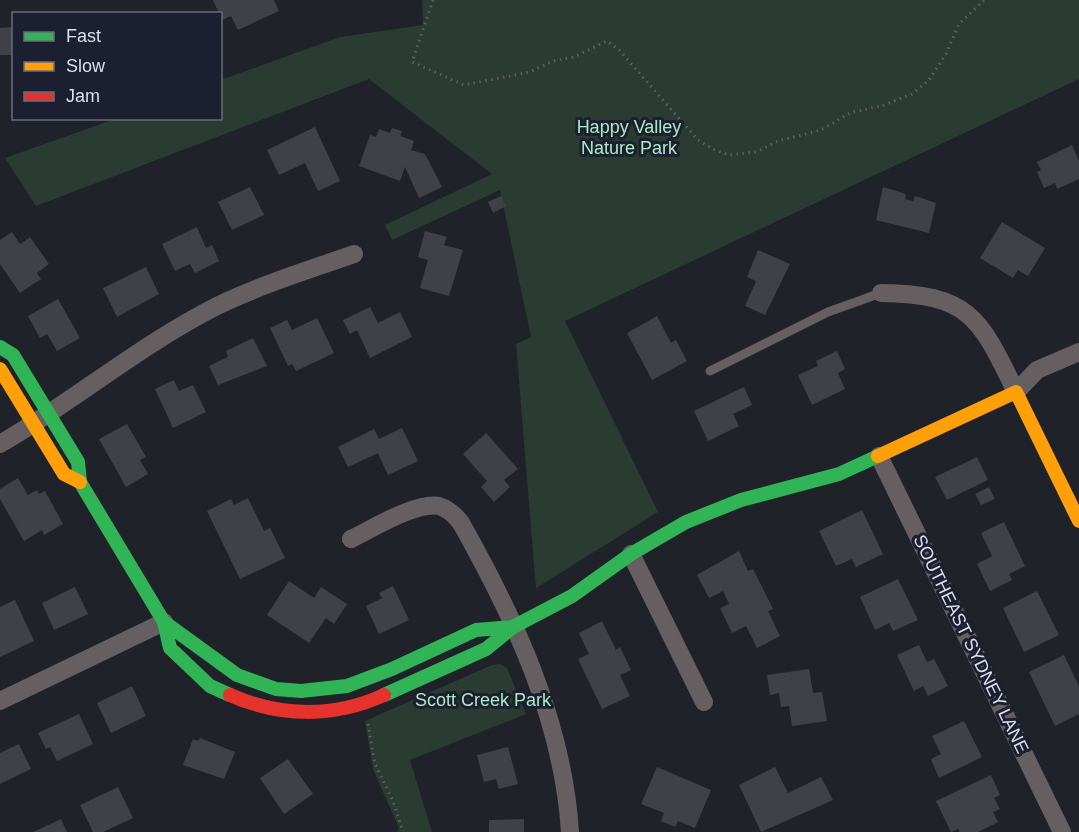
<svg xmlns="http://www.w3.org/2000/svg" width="1079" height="832" font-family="Helvetica,sans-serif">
  <rect width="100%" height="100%" fill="#20222a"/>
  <path fill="#2a3b31" d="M422,0H1079V79L565,321L658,512L536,588L516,344L531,337L500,190L392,240L385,225L492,174L369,79L36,206L5,158L115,119L220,118L221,80L340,37L423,25Z
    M500,664L507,668L526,714L410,760L432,832H397L399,828L373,769L365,721L492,665Z"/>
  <path fill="#404047" d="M213,0H274L279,11L238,30L231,16L222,20Z
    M14,27V55H0V28Z
    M315,127L340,181L318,191L305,163L279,175L267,150Z
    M392,128L402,131L400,136L414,141L411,150L425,154L442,187L419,198L405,167L400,181L359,166L370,135L376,137L379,129L390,133Z
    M1072,145L1079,161V179L1057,189L1055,183L1044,188L1037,172L1041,170L1037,162Z
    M250,187L264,215L232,230L218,202Z
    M883,187L906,194L905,199L913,201L915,196L936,203L929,233L876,220Z
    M501,196L506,206L493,213L488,202Z
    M1002,222L1045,248L1028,276L1018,270L1013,278L980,258Z
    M197,227L206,248L212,245L219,261L195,273L190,264L175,271L162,244Z
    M425,231L447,237L444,245L463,250L449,296L420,288L428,260L418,257Z
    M12,232L20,244L30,237L49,264L37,273L41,279L20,293L0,264V240Z
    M758,250L790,264L765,315L745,306L756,281L747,277Z
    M146,267L159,294L117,317L103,288Z
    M58,299L80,338L57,351L47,334L40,338L28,316Z
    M370,307L378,323L400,312L412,337L370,358L357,330L350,334L343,320Z
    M657,316L671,343L676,340L687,361L652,380L627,333Z
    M317,318L334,353L296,371L292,364L288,366L270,328L287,320L292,330Z
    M253,338L267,366L218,385L209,366L228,357L226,351Z
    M837,351L845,369L838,373L845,389L812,405L798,375L818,366L816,361Z
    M174,380L179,391L193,385L206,412L173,428L155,389Z
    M744,387L752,405L733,414L739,426L708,441L694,411Z
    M127,424L146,457L140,460L148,474L126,487L99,439Z
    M402,428L418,461L388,475L378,453L348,467L338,447L374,429L379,439Z
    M486,433L518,469L504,480L510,487L494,502L481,487L487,481L463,454Z
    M977,457L988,480L947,500L935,477Z
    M18,478L28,495L37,490L39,494L45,491L63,524L44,535L42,530L24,541L0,499V489Z
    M989,487L995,499L981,505L975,494Z
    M248,498L264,531L270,528L285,558L240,579L207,511L231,499L234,505Z
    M862,510L883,554L856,567L852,559L836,566L819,531Z
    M1004,522L1025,566L1009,574L1012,580L990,591L977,564L992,556L981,533Z
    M739,551L748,571L753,569L773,609L768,611L780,636L757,648L746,626L732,633L720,608L729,604L723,591L709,598L697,575Z
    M898,579L918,620L893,631L889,623L875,630L860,597Z
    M289,581L314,598L321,587L347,604L334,624L326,618L309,643L267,615Z
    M393,586L409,620L379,634L366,606L382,598L379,593Z
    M75,587L88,614L54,630L42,603Z
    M1037,591L1059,635L1024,652L1003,608Z
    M15,600L34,641L0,657V607Z
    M602,621L616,650L620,647L631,670L620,675L630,696L602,709L578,659L589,654L579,633Z
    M919,645L927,662L934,659L948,686L928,696L923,686L914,691L897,655Z
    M1064,655L1079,686V714L1055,726L1029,672Z
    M809,669L813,693L822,692L827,721L792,726L789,706L781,707L779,693L770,695L767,675Z
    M132,686L146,716L111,733L97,703Z
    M79,714L93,744L57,761L50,747L46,749L38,733Z
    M964,721L982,757L939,778L931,759L941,754L932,736Z
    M200,738L235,752L224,779L183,765L193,739L198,741Z
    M19,744L31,769L0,784V753Z
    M508,747L518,784L499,789L496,779L484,782L477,755Z
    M288,759L313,794L284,814L260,778Z
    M657,767L711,790L695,828L678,821L675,827L661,821L664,813L641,804Z
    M775,767L788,793L821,777L833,800L761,832L739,785Z
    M991,775L1000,795L994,798L1000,809L993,812L998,822L978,832H960L958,829L951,832L936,801Z
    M118,787L133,818L103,832H93L80,805Z
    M61,819L67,832H33Z
    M524,819V832H489V820Z"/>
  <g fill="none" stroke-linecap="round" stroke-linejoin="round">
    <path stroke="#605e61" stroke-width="3" stroke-dasharray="1.5 4.5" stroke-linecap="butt" d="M433,0L412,62L464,85L530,72L553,61L574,57L607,41L619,50L698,140L713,149L729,155L756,152L778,141L821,130L850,113L884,105L912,94L929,80L946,54L959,24L984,0
      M368,724L375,764L393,801L403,832"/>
    <path stroke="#655f62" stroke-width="9" d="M710,371L828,312L881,293"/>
    <path stroke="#655f62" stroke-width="18" d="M881,293C970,294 980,318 1016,392L1037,370L1079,352
      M0,444C74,401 140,345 217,306C260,285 309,270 354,254
      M879,456L1062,832
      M351,539C372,529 417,501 439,506C449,509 455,515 461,523C515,619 563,721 570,832
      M631,554L704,702
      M0,701L164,622"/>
    <path stroke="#30b455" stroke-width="14" d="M0,347L13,355L78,462L80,482L164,622L170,648L210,686L230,695
      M164,622L237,675L276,689L301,691L347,686L392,669L476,630L513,627
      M384,695L486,649L513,627L572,596L631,554L686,522L741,500L839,474L878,456"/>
    <path stroke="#ff9f0a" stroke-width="14" d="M0,369L64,474L80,482
      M878,456L1016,392L1079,521"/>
    <path stroke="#e5322d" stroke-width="14" d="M230,695C280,717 334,718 384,695"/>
  </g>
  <g text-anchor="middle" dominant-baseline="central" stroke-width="6" stroke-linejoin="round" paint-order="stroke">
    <g font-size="18" fill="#aceac2" stroke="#1b1f2f">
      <text x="629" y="127">Happy Valley<tspan x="629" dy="21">Nature Park</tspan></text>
      <text x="483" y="700">Scott Creek Park</text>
    </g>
    <g font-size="18" fill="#dddfeb" stroke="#1b1f2f">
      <text transform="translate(971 644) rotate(64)">SOUTHEAST SYDNEY LANE</text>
    </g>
  </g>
  <rect x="12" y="12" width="210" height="108" fill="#1b1f2f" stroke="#696c7a" stroke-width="1.5"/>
  <rect x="24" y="32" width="30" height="9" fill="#30b455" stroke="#696c7a" stroke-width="1.5"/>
  <text x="66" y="42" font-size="18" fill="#dddfeb">Fast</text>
  <rect x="24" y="62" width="30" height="9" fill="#ff9f0a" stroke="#696c7a" stroke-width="1.5"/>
  <text x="66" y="72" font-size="18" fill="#dddfeb">Slow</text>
  <rect x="24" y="92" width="30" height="9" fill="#e5322d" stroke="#696c7a" stroke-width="1.5"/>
  <text x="66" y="102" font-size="18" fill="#dddfeb">Jam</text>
</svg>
